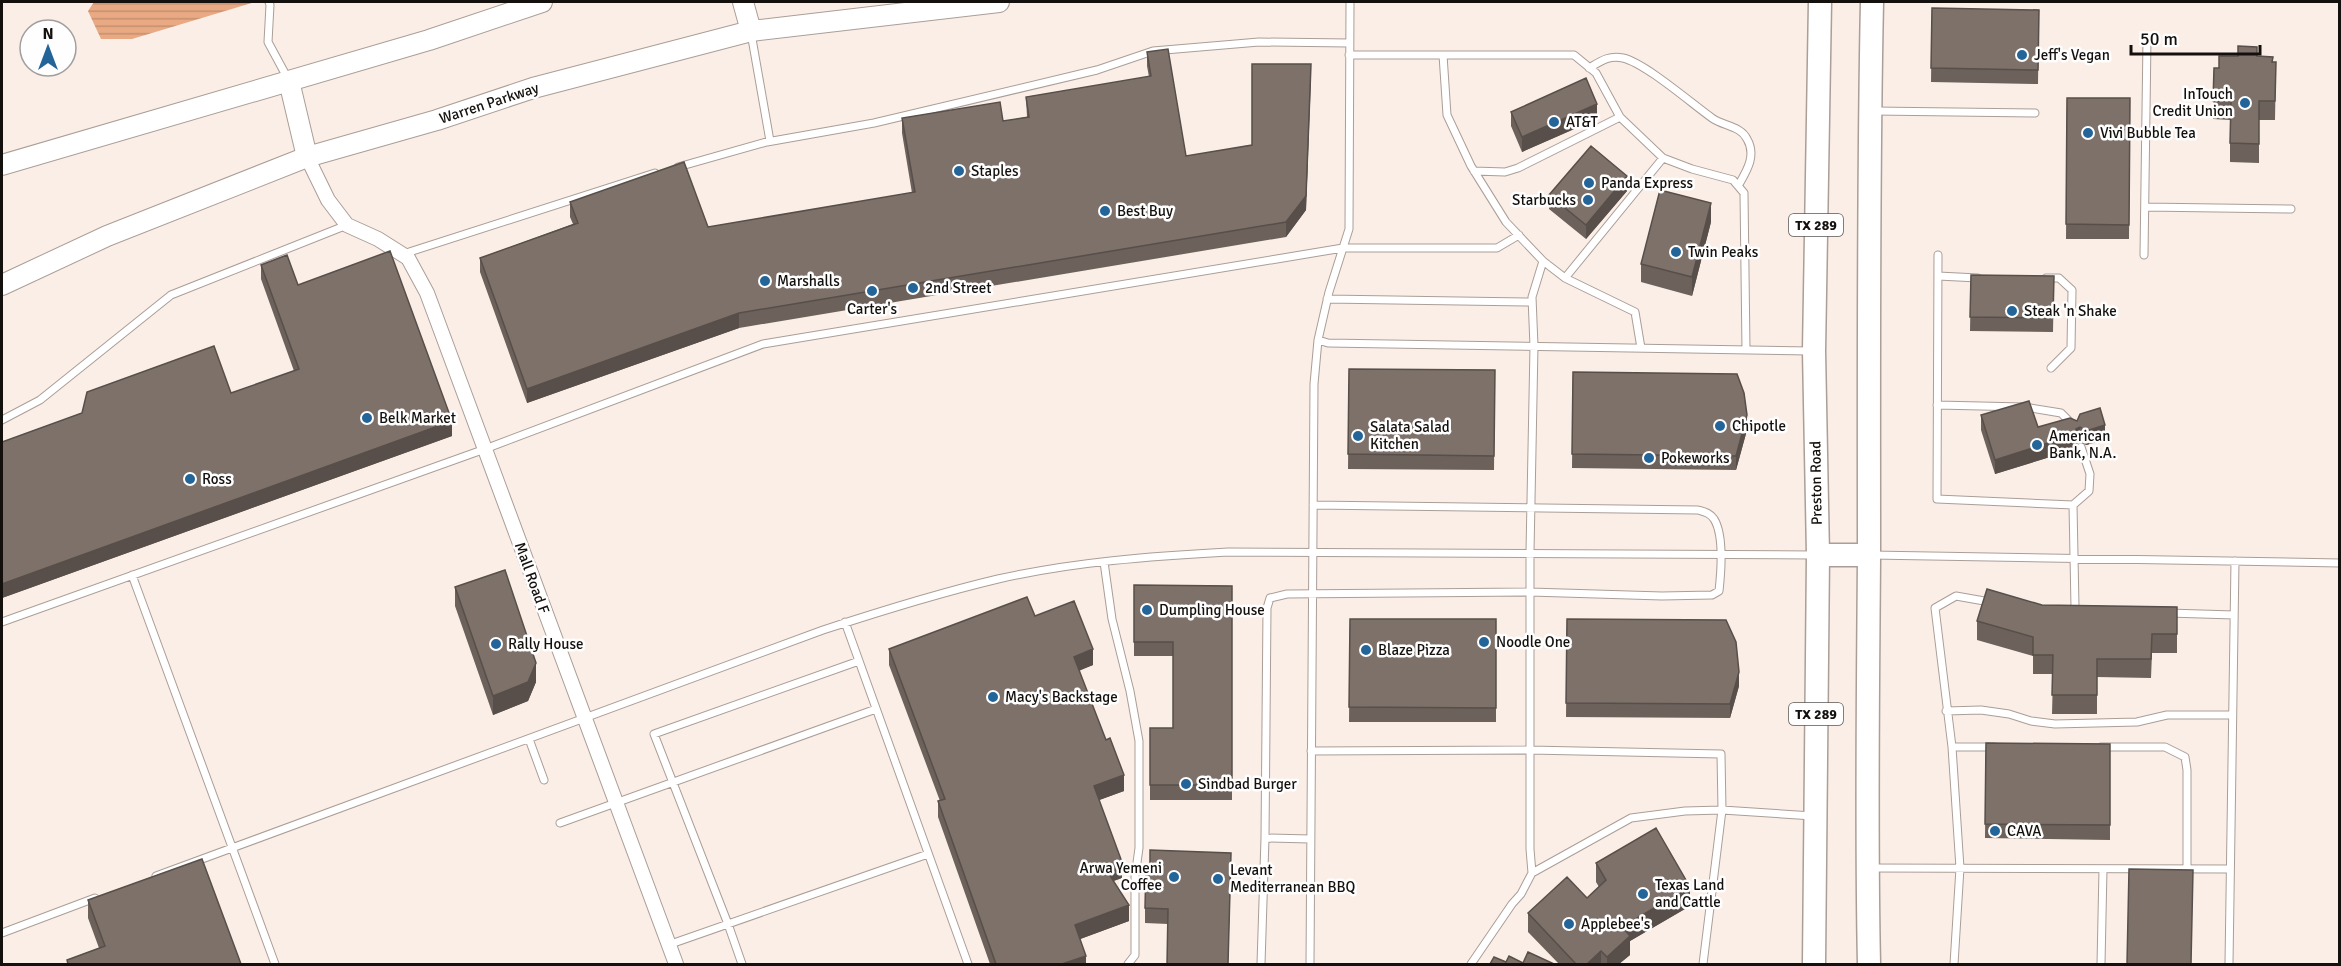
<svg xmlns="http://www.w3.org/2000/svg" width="2341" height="966" font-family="Signika,sans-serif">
  <defs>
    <pattern id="water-rules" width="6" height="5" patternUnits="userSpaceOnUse" patternTransform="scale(1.5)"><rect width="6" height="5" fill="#e8a983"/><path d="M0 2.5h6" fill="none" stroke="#c69070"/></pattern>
  </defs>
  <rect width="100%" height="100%" fill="#fbeee7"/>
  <path fill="url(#water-rules)" d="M94,2H255L132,39H101L88,11Z"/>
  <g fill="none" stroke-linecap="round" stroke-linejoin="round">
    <defs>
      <path id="service" d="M269,2L270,5L268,42L288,79
        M1349,55H1574L1596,73L1620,117L1663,158L1692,169L1733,180L1744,193L1746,350
        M1443,55L1447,115L1471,166L1506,222L1543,261L1532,297L1534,346L1530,552V849L1532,873L1521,894L1512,904L1471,964
        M1589,68C1601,61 1609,55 1623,58C1645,63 1691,103 1712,118C1723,126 1741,126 1747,139C1757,156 1746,172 1738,186
        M1874,111L2035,113
        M767,142L874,123L1097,70L1153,51L1259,42L1349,43
        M678,167L770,141L751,33
        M1474,171L1505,172L1518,168L1620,117
        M2145,207L2291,209
        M403,254L655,173
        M1938,255L1937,499L2073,505L2075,607
        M2144,255L2147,39
        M1543,261L1565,278L1635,312L1641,348
        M1938,276L1978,278
        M1565,278L1663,158
        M2046,278H2059L2072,290L2071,348L2051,368
        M1327,299L1532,302
        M1318,340L1328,343L1810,351
        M1937,405L2024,407L2061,413L2073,425
        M2,420L40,400L171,295L347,225
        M2073,505L2089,491L2090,474L2081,447
        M1871,555L2340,563
        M1104,562L1112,619L1130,691L1139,741V848L1135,877V955L1128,964
        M132,575L275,964
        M2168,613L2234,615
        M2,622L485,449L763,344L1343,248H1497L1519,235
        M845,622L968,964
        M1946,711L1981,710L2009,714L2031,721L2055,724L2137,722L2167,715H2232
        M529,739L544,780
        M1952,747H1994
        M2101,747H2165L2185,757L2187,770V869
        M1311,751L1530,750L1721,754L1722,810L1685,811L1631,818L1532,873
        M560,823L876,709
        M1265,838L1310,839
        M1870,868L2230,869
        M156,876L823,630C881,611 939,593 998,579C1073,562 1152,556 1228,552L1814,555
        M2,933L95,898
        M668,945L928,854
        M742,964L728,924L654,734L859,661
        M1261,964L1265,838L1267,608L1270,598L1287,594L1530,592L1662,596L1712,595L1719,591C1721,573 1724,535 1714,519C1710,513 1705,512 1698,510L1313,505
        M1310,964L1314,384L1318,340L1329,292L1349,229L1350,2
        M1703,964L1722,810L1813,816
        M1954,964L1960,868L1952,747L1935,608L1956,596L1990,602
        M2101,964L2103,869
        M2229,964L2235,561"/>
      <path id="minor" d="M307,157L328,200L347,225L378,239L408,258L427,293L676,964"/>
      <path id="secondary" d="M743,2L751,31
        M289,81L307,157
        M2,165L429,40L542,2
        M2,285L107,236L307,157L437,120L533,88L751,31L999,2"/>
      <path id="primary" d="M1818,555H1869
        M1814,964L1818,555L1814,351L1820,2
        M1869,964C1866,829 1868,694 1869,558C1869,372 1868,187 1872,2"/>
    </defs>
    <use href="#service" stroke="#aa9e97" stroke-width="9"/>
    <use href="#minor" stroke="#aa9e97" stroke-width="16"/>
    <use href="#secondary" stroke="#aa9e97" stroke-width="22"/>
    <use href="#primary" stroke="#aa9e97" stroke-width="25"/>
    <use href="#service" stroke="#fff" stroke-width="7"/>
    <use href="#minor" stroke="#fff" stroke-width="14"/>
    <use href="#secondary" stroke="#fff" stroke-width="20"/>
    <use href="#primary" stroke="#fff" stroke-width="22"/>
  </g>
  <path fill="#6c615b" d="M1932,8L2039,10L2038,84L1931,82Z
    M1147,52L1186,156L1252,145L1311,78L1306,210L1286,237L739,328L527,403L480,272V258L573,224L570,217V202L708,227L912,193L902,133V118L1003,121L1027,117L1026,97L1149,77L1147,66Z
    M2257,56L2273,62H2276L2275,120H2259V163L2230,162V120L2213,119L2214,68H2219Z
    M2067,98H2130L2129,239H2066Z
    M1511,112L1597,119L1522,152L1511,126Z
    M2339,160H2340V219H2339Z
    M1627,191L1586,239L1549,209V195Z
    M1711,222L1692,296L1641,282V264Z
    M261,265L298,285L452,436L2,598V442L82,413L231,393L294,371L261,279Z
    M1971,275L2054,276L2053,332L1970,331Z
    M1349,369L1495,370L1494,470L1348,469Z
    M1573,372L1747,430L1736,470L1572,468Z
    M1981,415L2038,427L2070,418L2105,440L2086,445L2080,442L2076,444V449L1995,474L1981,430Z
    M1134,585L1232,586V800H1150V728H1173V656H1134Z
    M455,587L536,682L528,701L493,715L455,606Z
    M2042,605L2177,607V653H2152L2151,678L2097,677V714H2052L2053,674H2033V656L1977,640V621Z
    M1035,616L1093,665L1079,670L1124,791L1099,800L1122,878L1113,881L1129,921L1080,939L1086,964H990L938,817V801H940L889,665V649Z
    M1350,619H1496V722H1349Z
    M1567,619L1739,686L1730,718L1566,717Z
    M1986,743L2110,744V840L1985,838Z
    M1596,863L1690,906L1630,941V955L1619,964H1559L1528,932V913L1587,898L1599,887L1596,882Z
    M1231,867L1228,964H1167L1168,924L1145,923V908Z
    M88,900L241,964H67V960L99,948L88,918Z"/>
  <path fill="#584f4a" d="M1311,64L1306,210L1286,237V222Z
    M1597,104V119L1522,152V137Z
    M1627,176V191L1586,239V225Z
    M1711,203V222L1692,296V277Z
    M739,313V328L527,403V389Z
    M1747,415V430L1736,470V456Z
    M452,421V436L2,598V584Z
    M2105,425V440L2086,445V431Z
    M2080,427V442L2076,444V449L1995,474V460L2076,429Z
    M1093,649V665L1074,673V657Z
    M536,663V682L528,701L493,715V696Z
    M1739,672V686L1730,718V704Z
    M1124,775V791L1094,802V786Z
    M1122,862V878L1105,884V868Z
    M1690,887V906L1630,941V955L1619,964H1607V957L1622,927Z
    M1129,905V921L1075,941V925Z
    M1601,951V964H1587Z
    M1086,956V964H1062Z"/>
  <path fill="#7d716a" stroke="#584f4a" stroke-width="1.5" d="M1932,8L2039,10L2038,70L1931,68Z
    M2238,46L2257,47V56L2273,57L2272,62H2276L2275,101H2259V144L2230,143L2231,101H2213L2214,68H2219V56H2238Z
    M1168,49L1186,156L1252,145V64H1311L1306,196L1286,222L739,313L527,389L480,258L578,223L570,202L684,162L708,227L915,192L902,118L1000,102L1003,121L1029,117L1026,97L1151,76L1147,52Z
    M1586,78L1597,104L1522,137L1511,112Z
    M2067,98H2130L2129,225L2066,224Z
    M1591,146L1627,176L1586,225L1549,195Z
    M2339,160H2340V205H2339Z
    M1660,190L1711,203L1692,277L1641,264Z
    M390,251L452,421L2,584V442L82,413L87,392L214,346L231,393L299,369L261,265L287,255L298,285Z
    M1971,275L2054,276L2053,318L1970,317Z
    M1349,369L1495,370L1494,456L1348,454Z
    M1573,372L1737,374L1744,393L1747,415L1736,456L1572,454Z
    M2029,401L2038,427L2070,418L2077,421L2080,414L2100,408L2105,425L2086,431L2080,427L2076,429V434L1995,460L1981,415Z
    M505,570L536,663L528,682L493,696L455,587Z
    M1134,585L1232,586V785H1150V728H1173V642H1134Z
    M1987,589L2042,605L2177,607V634H2152L2151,659H2097V695H2052L2053,655H2033V637L1977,621Z
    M1027,597L1035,616L1074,601L1093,649L1074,657L1106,740L1110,738L1124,775L1094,786L1122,862L1105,868L1129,905L1075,925L1086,956L1062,964H996L938,801L945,799L889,649Z
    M1350,619H1496V708L1349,707Z
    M1567,619L1726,620L1736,642L1739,672L1730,704L1566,703Z
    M1986,743L2110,744V825L1985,824Z
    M1656,828L1690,887L1622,927L1630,936L1607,957L1601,951L1587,964H1576L1528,913L1567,877L1587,898L1606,880L1596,863Z
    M1150,850L1231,853L1228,964H1167L1168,909L1145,908L1146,864H1150Z
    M202,859L241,964H68L67,960L105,946L88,900Z
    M2129,869L2193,870L2191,964H2127Z
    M1528,952L1554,964H1490L1494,957L1506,962L1509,956L1523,963Z"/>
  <g fill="#236499" stroke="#fefefe" stroke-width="2">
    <circle cx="2022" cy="55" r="6"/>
    <circle cx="2245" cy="103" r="6"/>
    <circle cx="1554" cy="122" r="6"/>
    <circle cx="2088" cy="133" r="6"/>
    <circle cx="959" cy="171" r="6"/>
    <circle cx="1589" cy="183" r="6"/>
    <circle cx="1588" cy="200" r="6"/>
    <circle cx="1105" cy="211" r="6"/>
    <circle cx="1676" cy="252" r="6"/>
    <circle cx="765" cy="281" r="6"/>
    <circle cx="913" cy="288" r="6"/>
    <circle cx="872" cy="291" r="6"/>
    <circle cx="2012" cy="311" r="6"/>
    <circle cx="367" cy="418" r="6"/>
    <circle cx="1720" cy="426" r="6"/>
    <circle cx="1358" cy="436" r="6"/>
    <circle cx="2037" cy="445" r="6"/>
    <circle cx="1649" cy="458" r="6"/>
    <circle cx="190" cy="479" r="6"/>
    <circle cx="1147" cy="610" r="6"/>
    <circle cx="1484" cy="642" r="6"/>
    <circle cx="496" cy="644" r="6"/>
    <circle cx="1366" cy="650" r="6"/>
    <circle cx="993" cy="697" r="6"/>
    <circle cx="1186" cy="784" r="6"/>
    <circle cx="1995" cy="831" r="6"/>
    <circle cx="1174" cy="877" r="6"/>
    <circle cx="1218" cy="879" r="6"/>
    <circle cx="1643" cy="894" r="6"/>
    <circle cx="1569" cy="924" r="6"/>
  </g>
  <g text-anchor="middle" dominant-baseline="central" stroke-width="5" stroke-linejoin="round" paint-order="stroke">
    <g fill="#fefefe" stroke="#5a5755" stroke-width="1.5">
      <rect x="1789" y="214" width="54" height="22" rx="4.5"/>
      <rect x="1789" y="703" width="54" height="22" rx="4.5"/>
    </g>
    <g font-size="14" font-weight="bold" fill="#14100d">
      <text x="1816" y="225">TX 289</text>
      <text x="1816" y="714">TX 289</text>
    </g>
    <g font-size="15" fill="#14100d" stroke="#fefefe" text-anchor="start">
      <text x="2034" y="55">Jeff's Vegan</text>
      <text x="2233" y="94" text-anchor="end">InTouch<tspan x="2233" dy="17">Credit Union</tspan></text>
      <text x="1566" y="122">AT&amp;T</text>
      <text x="2100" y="133">Vivi Bubble Tea</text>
      <text x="971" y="171">Staples</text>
      <text x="1601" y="183">Panda Express</text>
      <text x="1576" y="200" text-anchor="end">Starbucks</text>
      <text x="1117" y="211">Best Buy</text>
      <text x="1688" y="252">Twin Peaks</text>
      <text x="777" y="281">Marshalls</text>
      <text x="925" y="288">2nd Street</text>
      <text x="872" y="309" text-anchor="middle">Carter's</text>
      <text x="2024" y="311">Steak 'n Shake</text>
      <text x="379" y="418">Belk Market</text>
      <text x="1732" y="426">Chipotle</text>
      <text x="1370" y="427">Salata Salad<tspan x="1370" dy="17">Kitchen</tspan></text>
      <text x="2049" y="436">American<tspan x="2049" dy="17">Bank, N.A.</tspan></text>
      <text x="1661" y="458">Pokeworks</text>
      <text x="202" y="479">Ross</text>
      <text x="1159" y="610">Dumpling House</text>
      <text x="1496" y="642">Noodle One</text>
      <text x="508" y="644">Rally House</text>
      <text x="1378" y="650">Blaze Pizza</text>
      <text x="1005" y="697">Macy's Backstage</text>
      <text x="1198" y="784">Sindbad Burger</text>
      <text x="2007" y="831">CAVA</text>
      <text x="1162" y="868" text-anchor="end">Arwa Yemeni<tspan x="1162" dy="17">Coffee</tspan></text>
      <text x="1230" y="870">Levant<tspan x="1230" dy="17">Mediterranean BBQ</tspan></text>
      <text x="1655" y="885">Texas Land<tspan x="1655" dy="17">and Cattle</tspan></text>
      <text x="1581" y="924">Applebee's</text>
    </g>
    <g font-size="15" fill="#14100d" stroke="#fefefe">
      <text transform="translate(489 103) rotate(-18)">Warren Parkway</text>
      <text transform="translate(1816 483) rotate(-91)">Preston Road</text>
      <text transform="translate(532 578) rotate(70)">Mall Road F</text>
    </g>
  </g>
  <rect width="2341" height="966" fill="none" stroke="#14100d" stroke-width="6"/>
  <g transform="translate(48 48)"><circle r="28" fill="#fefefe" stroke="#a09f9e" stroke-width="1.5"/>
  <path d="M0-4.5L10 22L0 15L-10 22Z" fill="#236499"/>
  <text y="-9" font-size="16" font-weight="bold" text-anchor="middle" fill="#14100d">N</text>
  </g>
  <path d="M2131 45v9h129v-9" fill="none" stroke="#14100d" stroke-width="3"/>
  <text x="2140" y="45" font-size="18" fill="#14100d" stroke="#fefefe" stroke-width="4.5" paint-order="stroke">50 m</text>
</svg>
